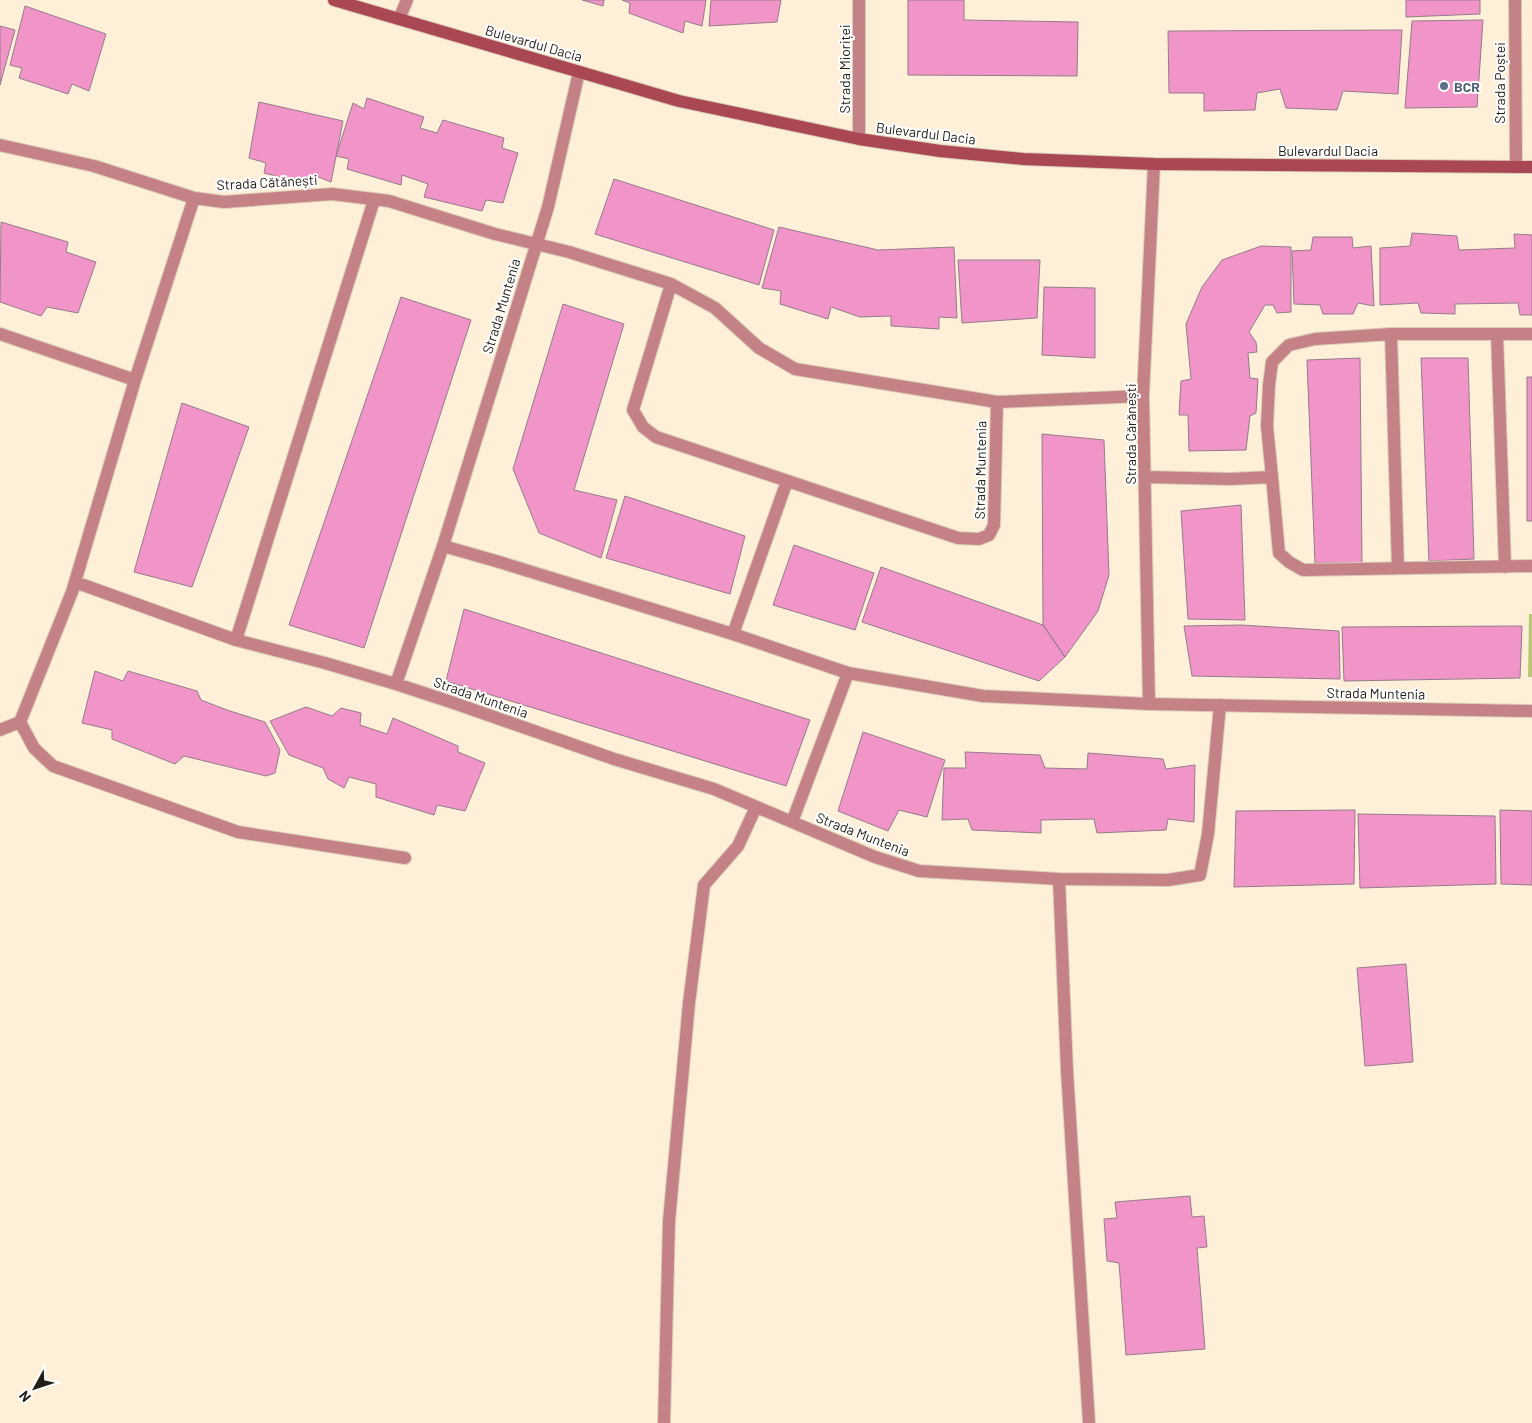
<svg xmlns="http://www.w3.org/2000/svg" width="1532" height="1423" font-family="Barlow,sans-serif">
  <defs>
    <pattern id="park-tufts" width="24" height="20" patternUnits="userSpaceOnUse" patternTransform="scale(1.25)"><rect width="24" height="20" fill="#b9c777"/><path d="M3 7l-1-3M5 7V3M7 7l1-3M15 17l-1-3M17 17v-4M19 17l1-3" fill="none" stroke="#9faa66"/></pattern>
  </defs>
  <rect width="100%" height="100%" fill="#fef0d8"/>
  <path fill="url(#park-tufts)" d="M1529,614H1532V677H1528Z"/>
  <path fill="#f195c9" stroke="#947b89" d="M582,0H604L603,6Z
    M622,0H706L702,26L685,21L683,33L629,13L630,3Z
    M711,0H781L777,22L709,26Z
    M908,0H964V20L1078,22L1077,76L908,75Z
    M1406,0H1480V14L1406,17Z
    M25,6L106,34L89,91L72,84L68,94L19,78L22,68L10,65Z
    M1483,20L1477,107L1405,108L1412,21Z
    M0,26L15,30L0,85Z
    M1402,30L1398,94L1343,91L1337,110L1286,108L1280,89L1257,93L1255,110L1204,111V93H1169L1168,31Z
    M367,98L424,117L420,128L437,133L443,120L504,138L502,148L518,153L503,203L486,200L482,211L424,197L428,184L402,175L401,185L347,169L349,159L336,156L353,103L364,109Z
    M259,102L343,121L331,182L316,176L314,186L264,173L266,163L249,158Z
    M614,179L774,230L759,285L595,234Z
    M1,222L68,242L66,252L96,262L78,313L47,307L41,316L0,302Z
    M779,227L878,250L954,247L957,318L939,317V329L891,326V316L860,317L831,307L828,319L780,304L781,291L762,288Z
    M1412,233L1457,236L1459,250L1515,248L1514,234L1532,235V315H1520L1518,303L1455,304V314L1421,313L1418,303L1380,305V248L1410,246Z
    M1313,237H1352L1353,248L1371,246L1374,306L1358,303L1353,314H1323L1320,305L1294,304L1292,251L1311,250Z
    M1261,246L1291,247V312L1277,313L1273,305H1265L1249,332L1256,342L1257,352L1248,353L1250,378L1258,379L1256,413L1250,416L1246,450L1189,451L1188,415H1179L1181,381L1191,379L1186,324L1202,287L1222,260Z
    M958,260H1040L1037,318L962,323Z
    M1044,287L1095,288V358L1042,355Z
    M401,297L471,320L364,648L289,625Z
    M563,304L624,324L574,490L617,500L601,558L539,533L513,469Z
    M1360,358L1362,563H1315L1307,360Z
    M1421,358H1468L1474,559L1429,561Z
    M1527,377H1532V521H1527Z
    M182,403L249,427L192,587L134,572Z
    M1042,434L1104,440L1109,575L1098,611L1065,657L1043,625Z
    M625,496L745,536L730,594L606,558Z
    M1241,505L1245,620L1188,619L1181,511Z
    M794,545L874,573L855,630L773,605Z
    M881,567L1043,625L1065,657L1039,681L862,622Z
    M464,609L810,720L786,786L446,681Z
    M1241,625L1339,631L1340,679L1192,676L1184,626Z
    M1522,626L1520,678L1344,681L1342,627Z
    M95,671L123,681L128,671L197,691L201,700L227,710L265,722L280,750L275,773L266,776L184,756L175,764L112,739V730L82,723Z
    M306,707L332,716L341,708L361,713L360,725L387,734L393,718L458,746V752L485,763L465,811L437,805L434,815L376,797V784L349,777L344,788L328,779L323,768L289,755L270,721Z
    M863,732L945,760L927,817L899,810L888,831L838,811Z
    M965,752L1040,755L1045,768L1087,769L1088,753L1163,759L1166,769L1195,765L1194,822L1168,819L1166,830L1097,833L1094,819L1041,820V833L972,830L968,819L942,820L944,768H966Z
    M1355,810L1354,884L1234,887L1236,811Z
    M1500,810L1532,811V885L1501,884Z
    M1358,814L1495,816L1496,884L1360,888Z
    M1406,964L1413,1062L1365,1066L1357,968Z
    M1190,1196L1192,1217L1204,1216L1207,1247L1197,1248L1205,1349L1126,1355L1119,1263L1107,1261L1104,1219L1117,1218L1115,1202Z"/>
  <g fill="none" stroke-linecap="round" stroke-linejoin="round">
    <defs>
      <path id="service" d="M236,640L374,200
        M1059,879L1067,1071L1089,1423"/>
      <path id="minor" d="M1515,0L1516,167
        M399,19L407,0
        M859,139V0
        M0,145L94,166L194,198L224,202L332,194L389,201L495,234L569,252L671,284L715,308L759,348L795,369L997,402L1143,396
        M194,198L135,380L72,592L20,722L34,748L53,766L238,832L405,858
        M671,284L633,410L643,427L656,437L958,538L979,539L989,535L994,525L997,402
        M0,334L135,380
        M1391,334L1398,568
        M1497,334L1505,567
        M1145,477L1230,479L1272,477L1267,426L1269,385L1272,362L1289,345L1315,339L1391,334H1532
        M1272,477L1279,553L1289,562L1303,570L1532,566
        M75,582L236,640L325,663L396,684L451,702L614,759L714,789L875,857L919,871L1059,879L1168,880L1200,875L1208,834L1220,705
        M733,634L787,481
        M396,684L443,546
        M1149,704L1143,396L1154,164
        M0,730L20,722
        M792,822L848,673
        M664,1423L669,1221L689,1003L704,885L738,846L756,807"/>
      <path id="tertiary" d="M579,72L548,207L443,546L496,561L733,634L848,673L983,696L1149,704L1532,711"/>
      <path id="secondary" d="M334,0L679,101L859,139L940,151L1023,159L1154,164L1532,167"/>
    </defs>
    <use href="#service" stroke="#dbceb9" stroke-width="14"/>
    <use href="#minor" stroke="#dbceb9" stroke-width="14"/>
    <use href="#tertiary" stroke="#dbceb9" stroke-width="14"/>
    <use href="#secondary" stroke="#dbceb9" stroke-width="14"/>
    <use href="#service" stroke="#c58286" stroke-width="12"/>
    <use href="#minor" stroke="#c58286" stroke-width="12"/>
    <use href="#tertiary" stroke="#c58286" stroke-width="12"/>
    <use href="#secondary" stroke="#a94854" stroke-width="12"/>
  </g>
  <circle fill="#5c6f8a" stroke="#fff" stroke-width="2" cx="1444" cy="86" r="5"/>
  <g text-anchor="middle" dominant-baseline="central" stroke-width="4" stroke-linejoin="round" paint-order="stroke">
    <g font-size="14" fill="#221e15" stroke="#fff">
      <text transform="translate(534 43) rotate(16)">Bulevardul Dacia</text>
      <text transform="translate(844 69) rotate(-90)">Strada Mioriței</text>
      <text transform="translate(1499 83) rotate(-90)">Strada Poștei</text>
      <text transform="translate(926 133) rotate(7)">Bulevardul Dacia</text>
      <text x="1328" y="150">Bulevardul Dacia</text>
      <text transform="translate(267 182) rotate(-3)">Strada Cătănești</text>
      <text transform="translate(501 306) rotate(-73)">Strada Muntenia</text>
      <text transform="translate(1130 434) rotate(-90)">Strada Cărănești</text>
      <text transform="translate(980 470) rotate(-89)">Strada Muntenia</text>
      <text transform="translate(1376 693) rotate(1)">Strada Muntenia</text>
      <text transform="translate(481 697) rotate(19)">Strada Muntenia</text>
      <text transform="translate(863 834) rotate(21)">Strada Muntenia</text>
    </g>
    <g font-size="14" font-weight="bold" fill="#4e5e75" stroke="#fff" text-anchor="start">
      <text x="1454" y="86">BCR</text>
    </g>
  </g>
  <g transform="translate(35 1388) rotate(230)" stroke="#ffffff" stroke-width="4" paint-order="stroke">
  <path d="M0-4L9 19L0 12L-9 19Z" fill="#221e15"/>
  <text y="-8" font-size="14" font-weight="bold" text-anchor="middle" fill="#221e15">N</text>
  </g>
</svg>
